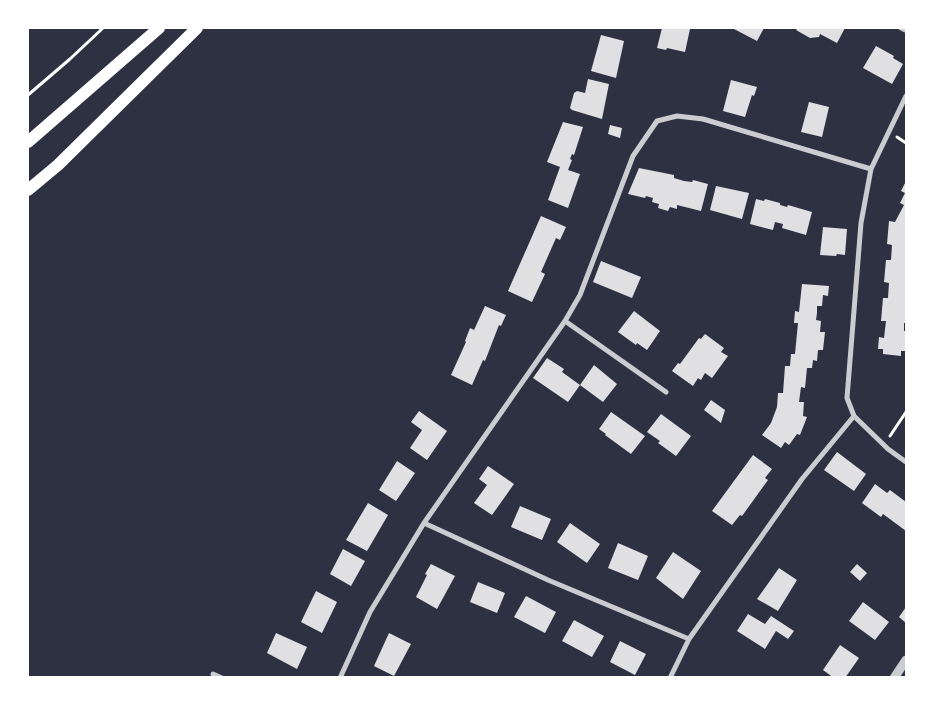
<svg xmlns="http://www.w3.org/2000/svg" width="934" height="705" font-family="'Exo 2',sans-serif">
  <rect width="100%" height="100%" fill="#2d3142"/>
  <path fill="#e0e0e3" d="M662,28H683L690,29L685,52L667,48L666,50L657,48Z
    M735,28H764L757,41L734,29Z
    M798,28H845L837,43L820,34L819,37L810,38L796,30Z
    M601,35L624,41L616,78L591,71Z
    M876,46L894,56L893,58L903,64L892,84L863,68Z
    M588,79L609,84L602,119L572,110L570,108L574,93L577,91L585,93Z
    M731,80L757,87L754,96L752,95L745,117L723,111Z
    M809,102L829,107L822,137L801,132Z
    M563,122L583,127L574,155L572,154L570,159L572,160L568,170L580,174L568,208L548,200L560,167L547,162Z
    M610,125L622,128L620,138L608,134Z
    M639,168L674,175V178L684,181L692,182L693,180L708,184L701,211L677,205V209L670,207L668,211L658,208L659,204L652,202L653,198L646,196L645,198L628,194Z
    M906,181V323H904V331H906V351H901V356L883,354V349H878L879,337L884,338L886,321H881L883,298H888L889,283L884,282L886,260H891L892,245L887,244L889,221L895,222L904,205L900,203L905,193L901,191Z
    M716,186L749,193L742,219L710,210Z
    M756,199L764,201L765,199L780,203V205L787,207L788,205L812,212L806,235L782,228L783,224L775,222L773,230L750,224Z
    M541,216L566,227L560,240L556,238L541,272L545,274L532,302L508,291Z
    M823,227L847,229L845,255L837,254L836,256L820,255Z
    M601,261L641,277L632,298L593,282Z
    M802,284L829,286L828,296L823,295L822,306H817V313L816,320L821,321L820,332H825L823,350H818L817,361L813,360L812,368H807L805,388L801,387L799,402H804L803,416L807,417L800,435L797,434L789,445L785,442L781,448L762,435L771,423L777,407L778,393H783L785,366H790L791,354H795L798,323H794L795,311L799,312Z
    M485,306L506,315L501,326L499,325L485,361L483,360L472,385L451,375L466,342L465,341L470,328L474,330Z
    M634,311L660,331L647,350L637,343L636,345L618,332Z
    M705,334L724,348L721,352L728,356L712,378L705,373L701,380L698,378L693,386L672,371L678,363L680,364L699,338L701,339Z
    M547,358L564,369L562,372L580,385L568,402L533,378Z
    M594,365L617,384L603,402L580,385Z
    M711,400L725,410L721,423L704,410Z
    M419,411L447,431L427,460L410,448L422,430L411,422Z
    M611,412L645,436L631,454L605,435L606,434L599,429Z
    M661,414L691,436L676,456L658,443L660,441L647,432Z
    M837,452L866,474L854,491L824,470Z
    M753,455L772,469L765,478L768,480L742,516L740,515L732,525L712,511Z
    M397,461L415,473L396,501L379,490Z
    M488,466L514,484L492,515L474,503L487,485L479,479Z
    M875,484L887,493L890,490L906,502V531L883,514L881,517L862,503Z
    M368,503L388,515L367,551L346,540Z
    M520,506L551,519L542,540L511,527Z
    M570,523L600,544L587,563L557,542Z
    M618,543L648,556L638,580L608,568Z
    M343,549L365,561L351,586L330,574Z
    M673,552L701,571L683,599L656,578Z
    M431,564L455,576L437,609L416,597L427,575L425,574Z
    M857,564L867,573L860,581L850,572Z
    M779,568L797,580L778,611L757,599Z
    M478,582L505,593L497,613L470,602Z
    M316,591L337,602L322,633L301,622Z
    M526,596L556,612L545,633L514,617Z
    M863,602L889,622L875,640L849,621Z
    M906,607V623L899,617Z
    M748,614L765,624L771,616L794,631L788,639L776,631L765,649L737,631Z
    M574,620L604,636L592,657L562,641Z
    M276,633L307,647L297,669L267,653Z
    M389,633L411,644L394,676L374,666Z
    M620,641L646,654L635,675L610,662Z
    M840,645L859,658L845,678H834L823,670Z"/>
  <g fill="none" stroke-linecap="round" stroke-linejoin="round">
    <path stroke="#fff" stroke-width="3" d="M28,95L70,59L103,28
      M897,137L906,143
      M890,436L906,412"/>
    <path stroke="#caccd0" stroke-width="4" d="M900,28L906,31"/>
    <path stroke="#caccd0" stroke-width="5" d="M906,96L871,169L861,223L847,398L854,416L888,449L906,462
      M565,321L666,392
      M424,523L548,580L689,639
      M213,674L222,678
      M340,678L370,612L424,523L565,321L580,295L633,156L657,121L677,116L703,119L871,169
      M670,678L689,639L802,479L854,416"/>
    <path stroke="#caccd0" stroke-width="9" d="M894,678L906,660"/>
    <path stroke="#fff" stroke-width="12" d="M28,142L159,28
      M28,190L58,165L197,28"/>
  </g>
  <rect width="934" height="705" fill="none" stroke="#ffffff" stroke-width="58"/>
</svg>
